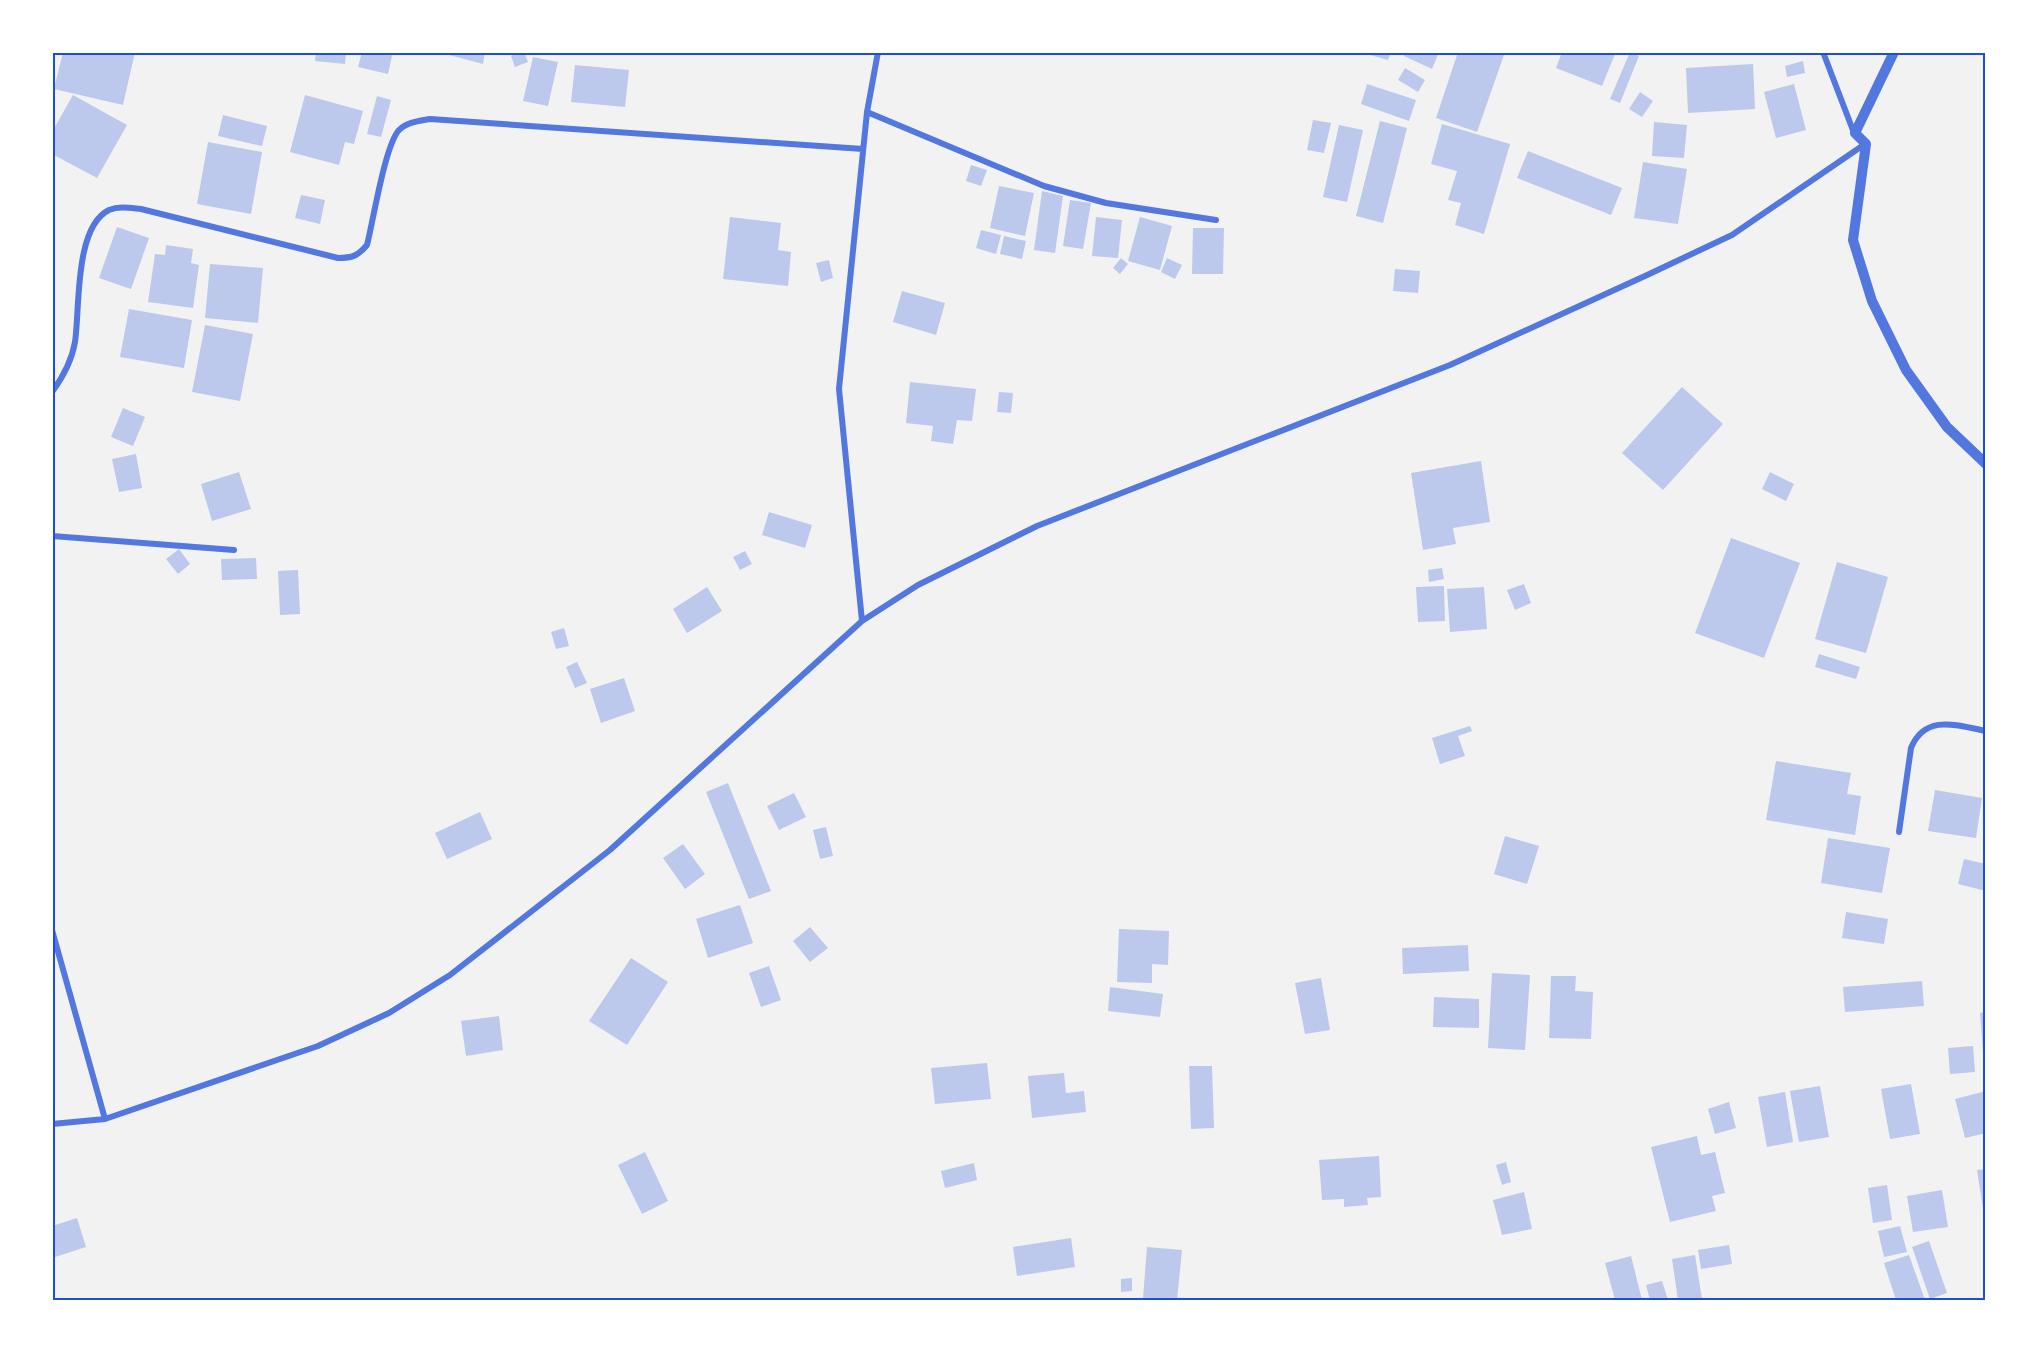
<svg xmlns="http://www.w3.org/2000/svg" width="2038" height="1353" font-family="Overpass,sans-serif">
  <rect width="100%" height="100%" fill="#f2f2f2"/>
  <path fill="#bdc9ec" d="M63,52H135L123,105L54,89Z
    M316,52H346L345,64L315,61Z
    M362,52H393L388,74L358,67Z
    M438,52H485L483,64Z
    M519,52H524L528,62L515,67L511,56Z
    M1370,52H1391L1388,60L1370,55Z
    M1405,52H1439L1432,69L1404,56Z
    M1458,52H1505L1477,132L1436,118Z
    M1562,52H1612L1615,54L1602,86L1556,68Z
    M1630,52L1639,56L1620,103L1610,99Z
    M533,57L558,62L548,106L523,101Z
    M1803,61L1805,73L1787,77L1785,66Z
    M1753,64L1755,109L1688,113L1686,68Z
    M575,65L629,70L625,107L571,102Z
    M1405,68L1425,80L1418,92L1398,80Z
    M1367,84L1416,100L1409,121L1361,104Z
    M1794,84L1806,130L1776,138L1764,92Z
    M1640,92L1653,101L1642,117L1629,109Z
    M73,95L127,125L97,178L52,154V132Z
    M305,95L363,111L354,144L345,142L339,165L290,152Z
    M377,96L391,100L381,137L367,134Z
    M223,115L267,126L262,146L218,136Z
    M1313,120L1331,123L1324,153L1307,150Z
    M1380,121L1407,128L1383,223L1356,216Z
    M1654,122L1687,125L1684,158L1652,156Z
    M1442,124L1510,144L1484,234L1455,225L1461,203L1448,200L1457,171L1431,164Z
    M1339,125L1363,130L1347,202L1323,197Z
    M208,142L262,152L251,214L197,204Z
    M1528,151L1622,188L1611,215L1517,178Z
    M1643,162L1687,169L1678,224L1634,218Z
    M971,165L987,170L981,186L966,181Z
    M999,186L1034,193L1025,236L990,228Z
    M1042,191L1063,196L1055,253L1034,250Z
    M301,195L325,200L320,224L295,218Z
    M1070,200L1091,203L1083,249L1063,246Z
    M730,217L781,223L778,250L791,252L788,286L723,279Z
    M1096,217L1122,220L1118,258L1092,256Z
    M1140,217L1172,226L1160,270L1128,261Z
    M117,227L149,238L131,289L99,278Z
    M1193,228H1224L1223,274H1192Z
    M981,230L1001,235L996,254L976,248Z
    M1004,236L1026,241L1022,259L1000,254Z
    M166,245L193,249L191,263L199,265L193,308L148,302L155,254L165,255Z
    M1121,258L1128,264L1120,274L1113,268Z
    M1167,258L1182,265L1175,279L1161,272Z
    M829,260L833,278L821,282L816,263Z
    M210,264L263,268L258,323L205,318Z
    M1395,269L1420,271L1418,293L1393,291Z
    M902,291L945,303L936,335L893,322Z
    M129,309L192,320L184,368L120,357Z
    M205,325L253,334L240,401L192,392Z
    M910,382L976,389L972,421L957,420L953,444L931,441L933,426L906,423Z
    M1682,387L1723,424L1663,490L1622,453Z
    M999,392L1013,393L1011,413L997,412Z
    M123,408L145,417L133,446L111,437Z
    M136,454L142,488L119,492L112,459Z
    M1481,461L1490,522L1453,528L1456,544L1423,550L1411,473Z
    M239,472L251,509L212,521L201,484Z
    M1770,472L1794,484L1786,501L1762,489Z
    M769,512L812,525L805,548L762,535Z
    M1731,538L1800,563L1764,658L1695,633Z
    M179,549L190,564L178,574L166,559Z
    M745,551L752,564L740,570L733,557Z
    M256,558L257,579L222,580L221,559Z
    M1837,562L1888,577L1866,653L1815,639Z
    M1442,568L1444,579L1429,582L1428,570Z
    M298,570L300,614L280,615L278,571Z
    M1524,584L1531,603L1515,610L1507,590Z
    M1444,586L1445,621L1418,622L1416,587Z
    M707,587L722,611L687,633L673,609Z
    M1484,587L1487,629L1450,632L1447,589Z
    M564,628L569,646L556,649L551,632Z
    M1819,654L1860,667L1856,679L1815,667Z
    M577,662L587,683L575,688L566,667Z
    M624,678L635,711L601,723L590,689Z
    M1470,726L1472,731L1458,736L1465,756L1440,764L1432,738Z
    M1776,761L1851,773L1847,794L1861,796L1855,835L1766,820Z
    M728,783L771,891L749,899L706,792Z
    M1935,790L1982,798L1976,838L1928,831Z
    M794,793L806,817L779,830L767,806Z
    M480,812L492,839L447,859L435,833Z
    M826,827L833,856L820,859L813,830Z
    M1505,836L1539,846L1527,884L1494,874Z
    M1828,838L1890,848L1882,893L1821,883Z
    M683,844L705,874L685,889L663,858Z
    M1964,859L1986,864V891L1958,884Z
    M740,905L753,943L708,958L696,919Z
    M1846,912L1888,919L1884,944L1842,938Z
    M810,927L828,948L810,962L793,941Z
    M1119,929L1169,931L1168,965L1152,964V983L1117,982Z
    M1468,945L1469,971L1403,974L1402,948Z
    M631,958L668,982L627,1045L589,1021Z
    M769,966L781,1000L761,1007L749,973Z
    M1492,973L1530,975L1525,1050L1488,1048Z
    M1551,976H1576L1575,991L1593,992L1591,1039L1549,1038Z
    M1321,978L1330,1030L1305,1034L1295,983Z
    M1922,981L1924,1006L1845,1012L1843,987Z
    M1110,987L1163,994L1160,1017L1108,1011Z
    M1434,997L1479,999V1028L1433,1027Z
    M1986,1012V1065H1984L1980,1013Z
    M499,1016L503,1050L466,1056L461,1021Z
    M1973,1046L1975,1072L1950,1074L1948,1048Z
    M987,1063L991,1099L935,1104L931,1068Z
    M1189,1066H1212L1214,1128L1191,1129Z
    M1064,1073L1066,1093L1084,1091L1086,1112L1032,1118L1028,1076Z
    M1911,1084L1920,1134L1890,1139L1881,1089Z
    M1820,1086L1829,1137L1799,1142L1790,1091Z
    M1986,1091V1133L1965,1138L1955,1099Z
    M1785,1092L1793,1142L1767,1147L1758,1097Z
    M1729,1102L1736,1128L1715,1134L1708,1109Z
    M1697,1136L1701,1155L1715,1152L1725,1193L1712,1196L1716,1211L1670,1222L1651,1147Z
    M645,1152L668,1201L642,1214L618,1165Z
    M1379,1156L1381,1197L1367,1198L1368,1205L1344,1207V1199L1322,1200L1319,1160Z
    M1506,1162L1511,1182L1502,1185L1496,1165Z
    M974,1163L977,1180L945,1188L941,1171Z
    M1986,1169V1215H1984L1977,1170Z
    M1887,1185L1892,1220L1873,1223L1868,1188Z
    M1942,1190L1948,1227L1913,1232L1907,1196Z
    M1524,1192L1532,1229L1502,1235L1493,1200Z
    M77,1218L86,1247L52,1258V1226Z
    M1900,1226L1907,1252L1884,1257L1878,1231Z
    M1071,1238L1075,1267L1017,1276L1013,1247Z
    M1929,1241L1947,1293L1930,1299L1912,1247Z
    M1729,1245L1732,1264L1701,1269L1698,1250Z
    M1147,1247L1182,1250L1177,1300L1143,1298Z
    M1695,1255L1702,1299L1678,1300L1672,1259Z
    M1909,1255L1925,1300H1896L1884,1263Z
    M1631,1256L1642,1300H1615L1605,1263Z
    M1132,1278V1291L1121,1292V1279Z
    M1662,1281L1668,1300H1650L1646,1285Z"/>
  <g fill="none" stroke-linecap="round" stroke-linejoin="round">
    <path stroke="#5277de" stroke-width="6" d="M1823,52L1854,133
      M867,112L1044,186L1106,203L1216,220
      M52,392C63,377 72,360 75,342C80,310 74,227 109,210C119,206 130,208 141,209L338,258C352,258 358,256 367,245C373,222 385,145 399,130C407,122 419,121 430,119L863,149
      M52,536L234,550
      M862,621L839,389L867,112L878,52
      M1899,832L1911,748C1925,714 1956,725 1986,731
      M52,930L105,1119
      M52,1124L105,1119L318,1046L389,1013L450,975L610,850L862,621L918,585L1037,526L1450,365L1645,276L1732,235L1865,144"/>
    <path stroke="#5277de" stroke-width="10" d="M1894,52L1855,133L1866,144L1853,240L1872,301L1906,370L1947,427L1986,464"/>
  </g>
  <rect width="2038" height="1353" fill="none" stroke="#ffffff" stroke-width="108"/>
  <rect x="54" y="54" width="1930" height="1245" fill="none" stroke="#1d4ed8" stroke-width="2"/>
</svg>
